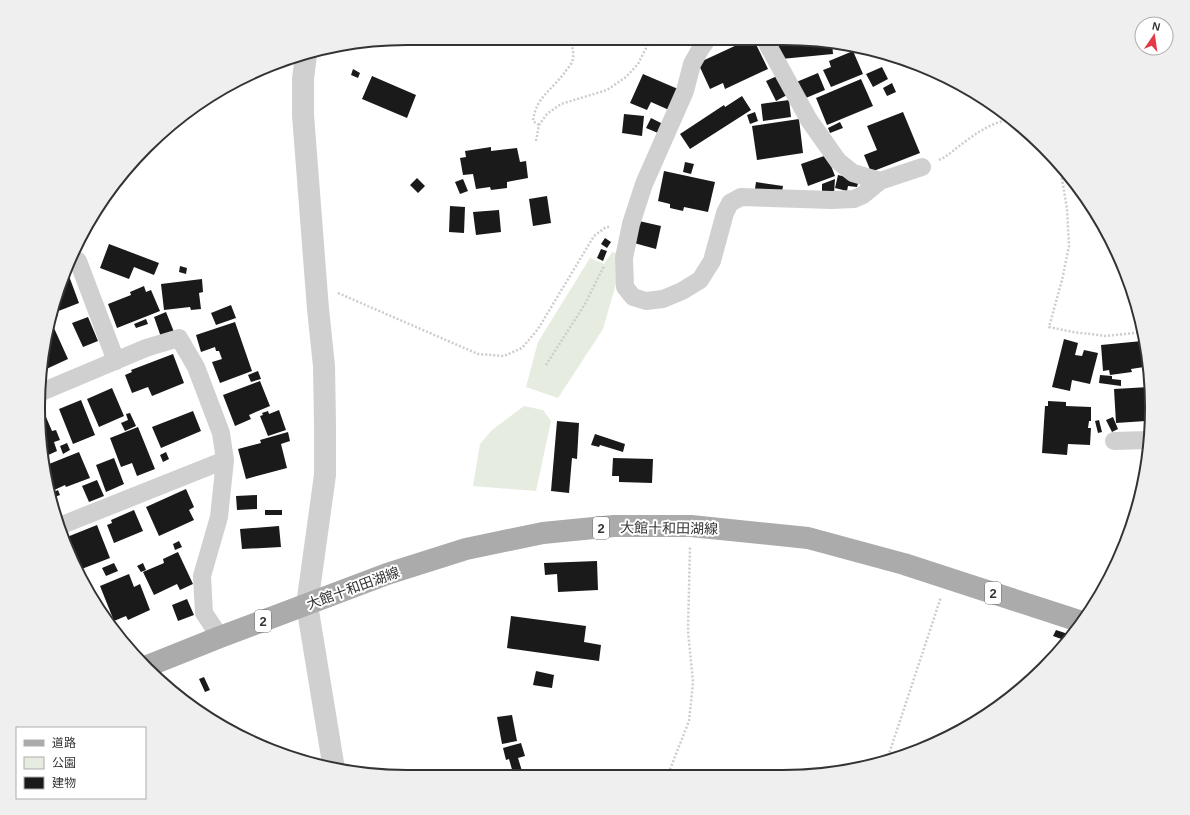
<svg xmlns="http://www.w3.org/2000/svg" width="1190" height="815" font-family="Helvetica,'Noto Sans JP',sans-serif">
  <rect width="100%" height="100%" fill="#fff"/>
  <path fill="#e6ecdf" d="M612,252L617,253L618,277L603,329L558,398L526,387L538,342L590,258L604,264Z
    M524,406L543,410L551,421L536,491L473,486L480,444L492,430Z"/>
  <path fill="#1a1a1a" d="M752,38H753L768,69L725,89L723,83L710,89L698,63Z
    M777,38L832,43L833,54L781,59L780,49H778Z
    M853,51L863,74L831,87L823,70L831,67L829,61Z
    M882,67L888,79L873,87L866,74Z
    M353,69L360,73L358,78L351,75Z
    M818,73L825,90L801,100L794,83Z
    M643,74L678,89L669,110L651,102L647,110L630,103Z
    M372,76L416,95L407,118L362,99Z
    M777,76L787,95L776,101L766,81Z
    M861,79L873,106L827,125L816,98Z
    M892,83L896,92L887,96L883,88Z
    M742,96L751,110L690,149L680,134L724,105L725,107Z
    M789,100L791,117L763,121L761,104Z
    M755,112L758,121L750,124L747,115Z
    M903,112L920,153L871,172L864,155L877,150L867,126Z
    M624,114L644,116L642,136L622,133Z
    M651,118L663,124L658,133L646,128Z
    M799,119L803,153L757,160L752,126Z
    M840,122L843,128L830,133L828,128Z
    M491,147V151L517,148L520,162L526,161L528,178L507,182V188L491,190L490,187L476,189L473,174L463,175L460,158L466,157L465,151Z
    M827,155L835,176L808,186L801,164Z
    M685,162L694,164L691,174L683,172Z
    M664,171L715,182L708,212L684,207L683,211L670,208V204L658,201Z
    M838,175L859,180L857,187L848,186L847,191L835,188Z
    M417,178L425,186L418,193L410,185Z
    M463,179L468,191L460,194L455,182Z
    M835,179L834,194L822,193V184Z
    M756,182L783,186L782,192L755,189Z
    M547,196L551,223L533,226L529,199Z
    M450,206L465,207L464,233L449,232Z
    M499,210L501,232L476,235L473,212Z
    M639,221L661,226L656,249L634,243Z
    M605,238L611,242L607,248L601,244Z
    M109,244L159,263L154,275L134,267L129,279L100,268Z
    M601,249L607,251L603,261L597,258Z
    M180,266L187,268L186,274L179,272Z
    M69,276L79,303L56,312L58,316L54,317L63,279Z
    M202,279L203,292L199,293L201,309L191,310L190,307L164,310L161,284Z
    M144,286L146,292L151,290L160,311L117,328L108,304L131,295L130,292Z
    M231,305L236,318L216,325L211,313Z
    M166,312L174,332L161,337L154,317Z
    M88,317L98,341L83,347L72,323Z
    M146,319L148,324L136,328L134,324Z
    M235,322L252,371L220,383L212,362L222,359L219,351H216L215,347L201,352L196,335Z
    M54,328L68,359L42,371L51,329Z
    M1064,339L1078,343L1075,355L1082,356L1084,350L1098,353L1090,384L1072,380L1070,391L1052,387Z
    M1142,341L1144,367L1131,369L1132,372L1110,375L1109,370L1103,371L1101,345Z
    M173,354L184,383L152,396L148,387L132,393L125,375L132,372L131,370Z
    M258,371L261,379L251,382L248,375Z
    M1100,375L1112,376V379L1121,380V386L1099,383Z
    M260,381L270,406L249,415L251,419L235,426L223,395Z
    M1149,387L1150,404H1152V407L1150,425L1147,426L1146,421L1116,423L1114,389Z
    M112,388L124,416L99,427L87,399Z
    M81,400L95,435L73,444L59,409Z
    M1048,401L1066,402V406L1091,407V421H1089L1088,428H1091L1090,445L1068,444L1067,455L1042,453L1045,406H1048Z
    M279,410L286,430L268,436L260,416L263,415L262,413L268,411L269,414Z
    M193,411L201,431L161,448L152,427Z
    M130,413L136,426L125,431L121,423L128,420L126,414Z
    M46,417L52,431L56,430L60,440L54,442L57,451L44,457L41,419Z
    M1113,417L1118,429L1112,432L1106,420Z
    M1099,420L1102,432L1098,433L1095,421Z
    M557,421L579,423L577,459L572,458L569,493L551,491Z
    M138,427L155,469L137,476L132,463L121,467L110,438Z
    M288,432L290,441L281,444L287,468L246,479L238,449L261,443L260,440Z
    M595,434L625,444L623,452L600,445L599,447L591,445Z
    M67,443L70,450L63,454L60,446Z
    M79,452L90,478L66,487L65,485L50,492L45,480L44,466Z
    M166,452L169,459L163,462L160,455Z
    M114,458L124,484L106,492L96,465Z
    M613,458L653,459L652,483L619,482V476H612Z
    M97,480L104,496L89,502L82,486Z
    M186,489L194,507L189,510L194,520L159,536L146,507Z
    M58,490L60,495L52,498L50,494Z
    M257,495V509L237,510L236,496Z
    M134,510L143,531L114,543L107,525L112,523L111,520Z
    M265,510H282V515H265Z
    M97,525L110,558L79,570L67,537Z
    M279,526L281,547L242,549L240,529Z
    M179,541L182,547L175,550L173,544Z
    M178,552L193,584L180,590L177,584L154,595L143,572L164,563L163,559Z
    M597,561L598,590L558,592L557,574L545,575L544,563Z
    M114,563L118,571L106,576L102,568Z
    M143,563L146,570L141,572L137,566Z
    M129,574L134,587L140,584L150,610L128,620L126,616L114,621L100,586Z
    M187,599L194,615L178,621L172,605Z
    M511,616L586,626L584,642L601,645L599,661L507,648Z
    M1056,630L1071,635L1067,641L1053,636Z
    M536,671L554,675L552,688L533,685Z
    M204,677L210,690L205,692L199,679Z
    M512,715L517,741L502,744L497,717Z
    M521,743L525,756L518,758L522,771L513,773L509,759L506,760L503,748Z"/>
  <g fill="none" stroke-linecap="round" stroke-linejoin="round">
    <path stroke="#cdcdcd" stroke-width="2.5" stroke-dasharray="2 2" stroke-linecap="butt" d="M539,125L533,121C536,97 552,90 565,72C567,69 571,65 572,62C575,55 572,44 569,38
      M536,141L539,125L547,114L561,104L607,90L626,77L638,64L651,38
      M939,160L945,157C964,143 983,125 1007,120
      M1060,166L1067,209L1069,246L1062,280L1049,327L1073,332L1106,336L1144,332
      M338,293L478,354L504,356L522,348L538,329L594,236L606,227H610
      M546,365L585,304L604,266
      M887,760L941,597
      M667,777L689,721L693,682L688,631L690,546"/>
    <path stroke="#d0d0d0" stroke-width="18" d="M708,38L701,48L692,64L685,91L644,184L631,224L624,258L625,287L633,297L646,301L663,299L682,291L700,280L712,261L725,213L730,203L741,197L832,200L854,199L863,195L880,181L922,167
      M764,38L809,120L838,161L853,173L880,181
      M78,261L116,361
      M39,393L146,348L179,338L196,367L221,433L225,460L219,517L202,576L204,613L220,637
      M1114,441L1149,440
      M62,525L225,460"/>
    <path stroke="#d0d0d0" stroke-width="22" d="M306,55L303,79V115L318,309L324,366L325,425V475L307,605L334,769"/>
    <path stroke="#ababab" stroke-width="22" d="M145,667L220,637L387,574L466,549L543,533L614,526H691L808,538L904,564L1082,622"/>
  </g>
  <g text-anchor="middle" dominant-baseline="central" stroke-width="4" stroke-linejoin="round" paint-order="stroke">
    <g fill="#fff" stroke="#707070" stroke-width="1">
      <rect x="593" y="517" width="16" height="22" rx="3"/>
      <rect x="985" y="582" width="16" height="22" rx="3"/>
      <rect x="255" y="610" width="16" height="22" rx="3"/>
    </g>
    <g font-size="13" font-weight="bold" fill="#333">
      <text x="601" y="528">2</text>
      <text x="993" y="593">2</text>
      <text x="263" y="621">2</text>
    </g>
    <g font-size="14" fill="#333" stroke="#fff">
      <text transform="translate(669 528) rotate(1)">大館十和田湖線</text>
      <text transform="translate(353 588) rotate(-20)">大館十和田湖線</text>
    </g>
  </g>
  <path d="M0 0H1190V815H0ZM407 45H783A362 362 0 0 1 1145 407V408A362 362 0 0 1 783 770H407A362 362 0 0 1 45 408V407A362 362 0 0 1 407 45Z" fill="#efefef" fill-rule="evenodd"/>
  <path fill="none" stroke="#333" stroke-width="2" d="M407 45H783A362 362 0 0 1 1145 407V408A362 362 0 0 1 783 770H407A362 362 0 0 1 45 408V407A362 362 0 0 1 407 45Z"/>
  <rect x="16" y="727" width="130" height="72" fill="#ffffff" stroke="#adadad"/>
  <rect x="24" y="740" width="20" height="6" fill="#ababab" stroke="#adadad"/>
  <text x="52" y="747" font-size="12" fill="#333333">道路</text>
  <rect x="24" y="757" width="20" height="12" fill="#e6ecdf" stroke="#adadad"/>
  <text x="52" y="767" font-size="12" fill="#333333">公園</text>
  <rect x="24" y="777" width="20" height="12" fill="#1a1a1a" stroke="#adadad"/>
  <text x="52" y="787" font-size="12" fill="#333333">建物</text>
  <g transform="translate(1154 36) rotate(13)"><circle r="19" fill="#ffffff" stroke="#adadad"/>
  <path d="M0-3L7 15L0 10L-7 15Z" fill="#e63946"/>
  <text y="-6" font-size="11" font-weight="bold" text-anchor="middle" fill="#333333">N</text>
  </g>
</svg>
